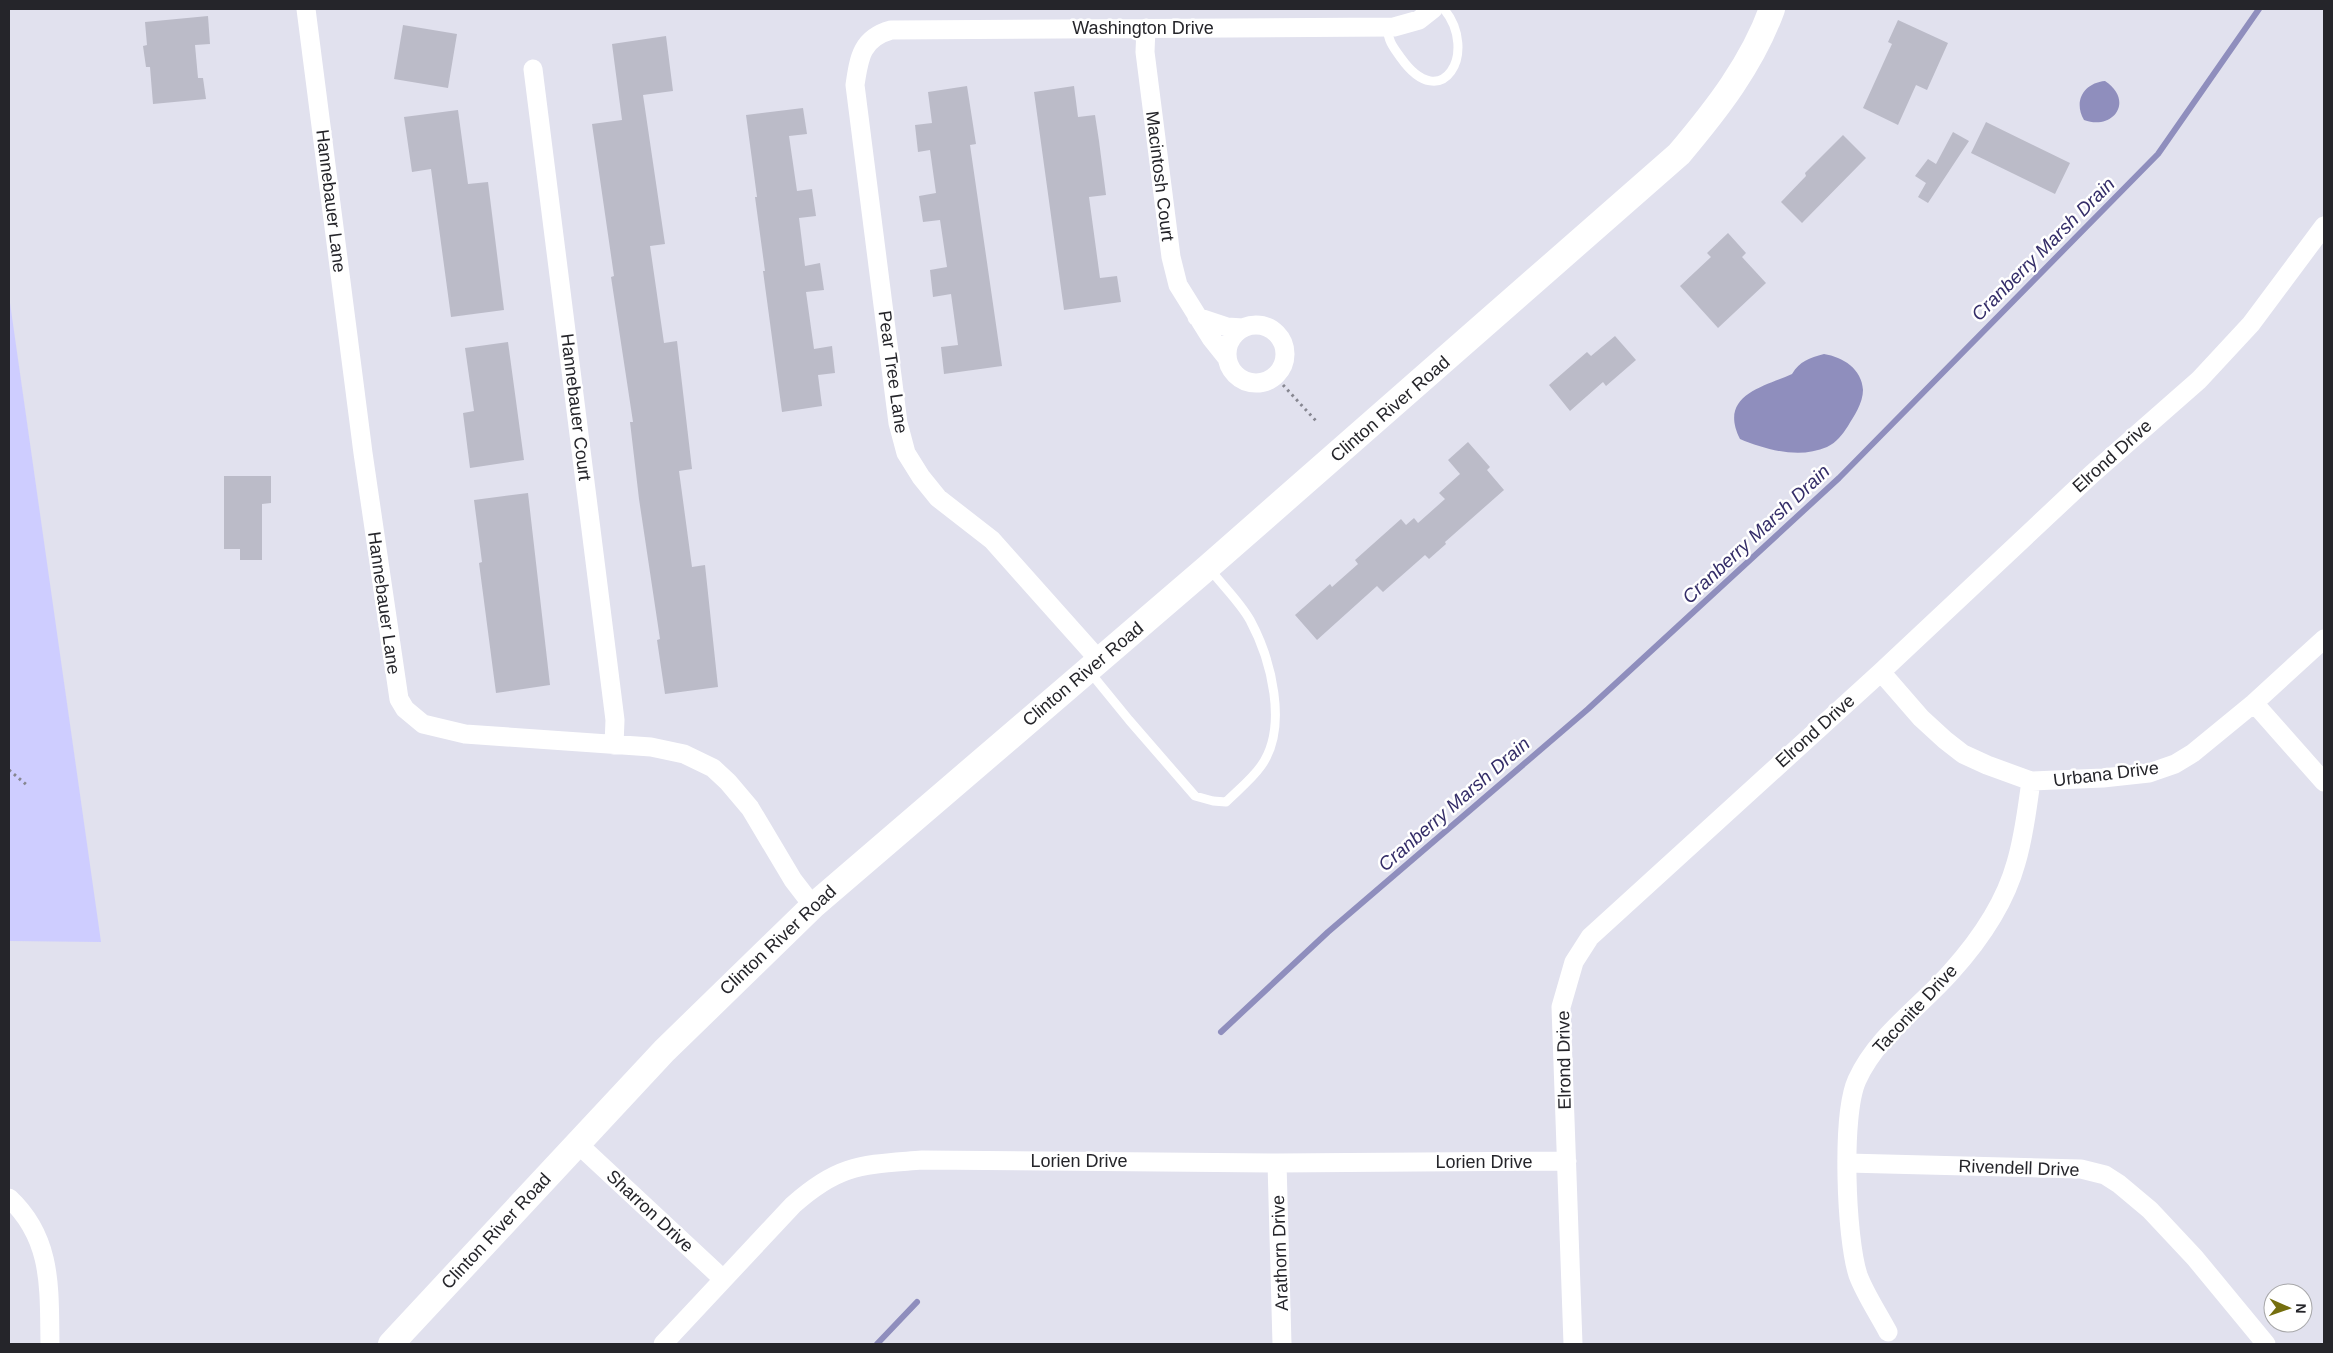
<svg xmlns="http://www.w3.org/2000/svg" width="2333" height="1353" font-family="Arial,sans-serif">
  <rect width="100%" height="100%" fill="#e1e1ee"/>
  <path fill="#cecdff" d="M9,296L101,942L9,941Z"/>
  <path fill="#8f8ebd" d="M2105,81C2135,101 2113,131 2084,120C2073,101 2084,83 2105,81Z
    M1824,354C1843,357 1862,369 1863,390C1863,403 1854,416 1848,426C1842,435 1837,442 1827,447C1800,459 1766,450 1740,439C1718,395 1763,387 1792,374C1800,361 1809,358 1824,354Z"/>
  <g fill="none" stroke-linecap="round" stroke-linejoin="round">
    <path stroke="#8f8ebd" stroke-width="6" d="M1221,1032L1328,932L1588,709L1839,478L2158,154L2259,9
      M877,1344L917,1302"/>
  </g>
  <path fill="#bbbbc8" d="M208,16L210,44L195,45L198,78H203L206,99L153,104L150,67H146L143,46L147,45L145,22Z
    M1898,20L1948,43L1927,90L1916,85L1898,125L1863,108L1892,44L1888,42Z
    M403,25L457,34L448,88L394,79Z
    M666,36L673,91L643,95L665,244L650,246L664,343L677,341L692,469L679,471L692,567L705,565L718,687L665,694L657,640L660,639L639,499L630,422H633L611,277L614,276L592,124L622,120L612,44Z
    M967,86L976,144L970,145L1002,366L944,374L941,347L958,345L951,294L933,297L930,270L947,267L940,220L923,222L919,196L936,193L930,150L918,152L915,125L932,123L928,92Z
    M1074,86L1078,117L1095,115L1099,141L1106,195L1089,197L1100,278L1117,276L1121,302L1064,310L1034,92Z
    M803,108L807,134L789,136L797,191L812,189L816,216L799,218L805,266L820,263L824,290L806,292L814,349L832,346L835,373L818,375L822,406L782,412L763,271H765L755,197H757L746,115Z
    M458,110L468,184L488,182L504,310L451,317L431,169L412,172L404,117Z
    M1986,122L2070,163L2055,194L1971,153Z
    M1953,132L1969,141L1928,203L1918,197L1926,183L1915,176L1928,159L1936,164Z
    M1843,135L1866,158L1802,223L1781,202L1806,176L1805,173Z
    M1728,233L1746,253L1742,257L1766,283L1718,328L1680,286L1711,257L1707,253Z
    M1615,336L1636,360L1606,386L1603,382L1570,411L1549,385L1587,352L1591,356Z
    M508,342L524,460L470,468L463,413L474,411L465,348Z
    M1468,442L1490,467L1487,470L1504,490L1445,542L1446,544L1429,559L1425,555L1383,592L1377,586L1317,640L1295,615L1330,584L1332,587L1358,564L1355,560L1401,519L1406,525L1414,518L1418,523L1445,499L1439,493L1460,474L1448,460Z
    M224,476H271V503L262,504V560H240V549H224Z
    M528,493L550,685L496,693L479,563L482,562L474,500Z"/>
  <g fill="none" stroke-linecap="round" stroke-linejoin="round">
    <path stroke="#868690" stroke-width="3" stroke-dasharray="2.5 4" stroke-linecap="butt" d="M1283,385L1317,422
      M9,770L28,786"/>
    <path stroke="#fff" stroke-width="9" d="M1387,27C1388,41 1393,47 1401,58C1442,116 1479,52 1444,9
      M1089,671L1129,720L1195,796L1213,801L1226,802C1237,791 1252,779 1261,766C1289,727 1271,659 1250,620C1240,602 1222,585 1209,568"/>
    <path stroke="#fff" stroke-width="19" d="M306,9L363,453L399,699L405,709L423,724L465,734L651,747L684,754L713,768L728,782L750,808L793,880L813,906
      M1146,28L1145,52L1171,257L1178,285L1211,338L1227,358
      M533,69L615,720L614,745
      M1197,317L1227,327L1243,328
      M1227 354a29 29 0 1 1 58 0a29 29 0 1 1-58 0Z
      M1099,660L992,540L938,498L921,477L906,453L898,423L855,85C859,57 862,38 891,30L1394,27L1419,20L1433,9
      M1881,672L1921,718L1945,740L1963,754L1987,765L2031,781L2103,778L2149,773L2175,764L2193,753L2254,703L2324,639
      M2254,703L2324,782
      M578,1144L723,1279
      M1277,1163L1282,1344
      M1847,1163L2081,1169L2105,1175L2119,1184L2150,1210L2195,1258L2266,1344
      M9,1198C53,1239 49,1289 50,1344
      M1888,1332C1878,1313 1865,1294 1858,1275C1846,1238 1841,1115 1857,1080C1877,1036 1919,1008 1951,972C1978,942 2005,903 2016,863C2024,837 2027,809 2031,781
      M663,1344L793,1205C840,1163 863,1165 922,1160L1277,1163L1567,1161
      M1573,1344L1561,1007L1574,962L1590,937L1881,672L2092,474L2199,380L2251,324L2324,226"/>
    <path stroke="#fff" stroke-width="26" d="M391,1344L664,1051L813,906L1208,567L1679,154C1717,109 1752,64 1772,9"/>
  </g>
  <g text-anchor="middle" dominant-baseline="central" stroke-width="5" stroke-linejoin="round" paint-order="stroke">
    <g font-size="18" fill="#25252a" stroke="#fff">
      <text x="1143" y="28">Washington Drive</text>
      <text transform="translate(1160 176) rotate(83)">Macintosh Court</text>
      <text transform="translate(331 201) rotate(83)">Hannebauer Lane</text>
      <text transform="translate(893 372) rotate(82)">Pear Tree Lane</text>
      <text transform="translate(576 407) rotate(83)">Hannebauer Court</text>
      <text transform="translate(1390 409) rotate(-41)">Clinton River Road</text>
      <text transform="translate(2112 456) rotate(-42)">Elrond Drive</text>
      <text transform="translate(384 603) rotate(82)">Hannebauer Lane</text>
      <text transform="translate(1083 674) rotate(-40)">Clinton River Road</text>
      <text transform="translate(1815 731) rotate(-42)">Elrond Drive</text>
      <text transform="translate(2106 774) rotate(-7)">Urbana Drive</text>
      <text transform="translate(778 940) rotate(-43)">Clinton River Road</text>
      <text transform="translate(1915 1009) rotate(-47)">Taconite Drive</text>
      <text transform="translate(1564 1060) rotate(-91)">Elrond Drive</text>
      <text x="1079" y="1161">Lorien Drive</text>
      <text x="1484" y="1162">Lorien Drive</text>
      <text transform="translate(2019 1168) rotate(2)">Rivendell Drive</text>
      <text transform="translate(650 1211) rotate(43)">Sharron Drive</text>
      <text transform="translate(496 1231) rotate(-47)">Clinton River Road</text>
      <text transform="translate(1280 1253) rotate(-92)">Arathorn Drive</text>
    </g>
    <g font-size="19" font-style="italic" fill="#342d68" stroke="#fff">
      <text transform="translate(2043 249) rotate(-45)">Cranberry Marsh Drain</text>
      <text transform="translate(1756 534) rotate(-43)">Cranberry Marsh Drain</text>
      <text transform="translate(1454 804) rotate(-41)">Cranberry Marsh Drain</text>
    </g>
  </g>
  <rect width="2333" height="1353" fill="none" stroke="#25252a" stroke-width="20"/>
  <g transform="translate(2288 1308) rotate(92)"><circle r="24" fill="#ffffff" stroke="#a8a8aa"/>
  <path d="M0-4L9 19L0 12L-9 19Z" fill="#756f0f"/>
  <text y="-8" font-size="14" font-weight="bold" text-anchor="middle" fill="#25252a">N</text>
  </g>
</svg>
